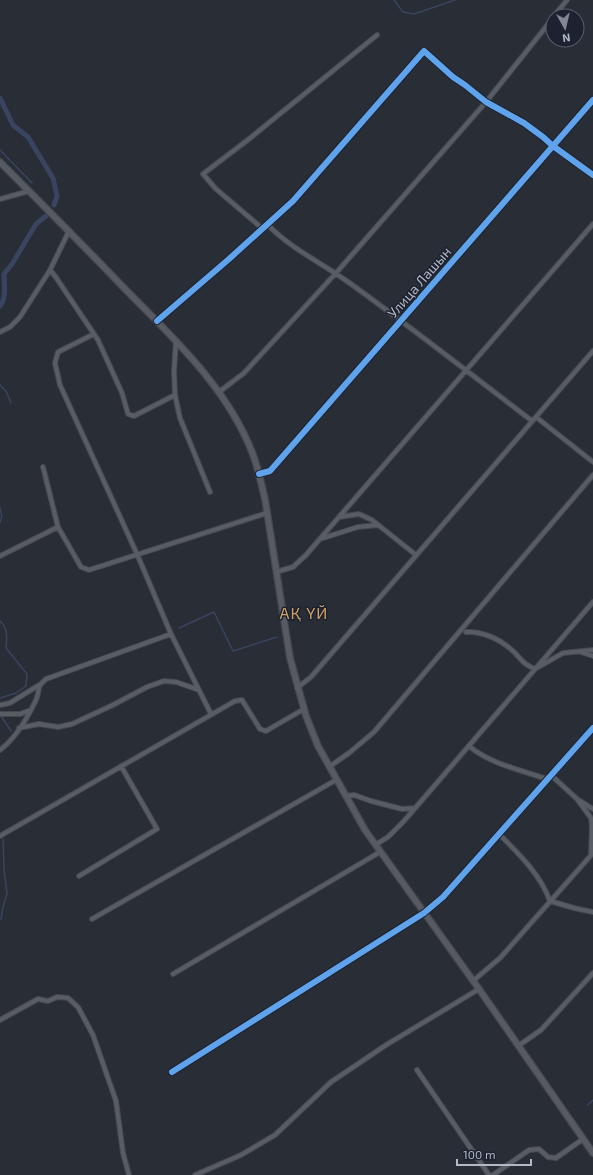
<svg xmlns="http://www.w3.org/2000/svg" width="593" height="1175" font-family="'Exo 2',sans-serif">
  <rect width="100%" height="100%" fill="#292d35"/>
  <g fill="none" stroke-linecap="round" stroke-linejoin="round">
    <path stroke="#384460" stroke-width="1.5" d="M394,0L403,12L414,14L455,0
      M0,150L32,183
      M0,385L6,391L11,403
      M0,508L2,516L0,522
      M0,621C8,628 7,638 6,648L27,674L26,686L16,693L0,698
      M179,628L214,612L233,651L277,637
      M1,716L11,731
      M1,919L3,907L7,894L4,869L3,839
      M588,1105L593,1100"/>
    <path stroke="#384460" stroke-width="5" d="M0,98L13,125L28,137L53,178L57,196L54,205
      M0,306C7,297 4,285 4,274L12,264L36,224L46,216"/>
    <defs>
      <path id="minor" d="M554,16L567,0
        M0,199L29,191
        M268,225C291,249 324,264 351,284C412,328 472,375 532,421
        M263,229L216,189L203,174L249,139L377,35
        M50,270L55,276L98,340L122,393L128,414L134,416L175,395
        M157,321L229,259L293,201L424,51L453,77L465,85L486,102L524,123L543,137L553,146L593,175
        M0,332L10,327L20,317L50,270L69,231
        M94,334L58,352L55,363L60,385L137,554L171,634L211,714
        M176,341L174,371L175,395L180,418L210,492
        M219,392L244,373L336,273L486,102L553,18
        M536,417L593,462
        M43,467L58,527L81,567L89,570L267,513
        M259,474L270,471L593,100
        M339,517L359,514L372,520L416,555
        M320,539L358,527L378,525
        M0,556L58,527
        M276,572L293,567L306,555L593,224
        M466,632C483,631 502,640 514,652C523,661 523,664 535,669L563,653L593,650
        M581,652L593,656
        M297,688L311,677L593,351
        M0,705L10,703L39,685
        M0,714H20L31,710
        M19,728L39,724L58,727L72,724L113,705L147,687L164,681L176,682L199,690
        M469,746C490,764 521,770 547,779
        M0,750C16,738 27,719 36,700C41,688 35,689 46,679L171,634
        M329,767L349,753L374,732L593,475
        M551,775L577,799L593,809
        M345,796L354,795L371,801L402,809L415,808
        M577,799L591,818L592,826L591,855
        M499,834C519,854 540,874 550,901L574,908L593,912
        M0,836L235,701L242,700L260,729L266,731L304,709
        M375,845L388,837L404,821L593,602
        M79,876L157,829L121,766
        M92,919L336,780
        M173,974L380,852
        M473,981L500,958L593,853
        M0,1020L38,999L48,1001L57,997L68,998L78,1007L93,1035L116,1101L123,1153L129,1175
        M518,1046L541,1030L593,973
        M417,1070L489,1175
        M172,1072L424,913L443,897L593,728
        M195,1175L241,1155L275,1135L331,1082L386,1045L479,989
        M493,1175L529,1150L539,1149L548,1157L556,1158L583,1139"/>
      <path id="secondary" d="M0,162C42,204 84,246 125,289C173,338 226,386 252,452C258,467 261,483 265,499L290,658L306,716L318,746L365,830L479,989L593,1153"/>
    </defs>
    <use href="#minor" stroke="#45484f" stroke-width="6"/>
    <use href="#secondary" stroke="#45484f" stroke-width="8"/>
    <use href="#minor" stroke="#585c63" stroke-width="4"/>
    <use href="#secondary" stroke="#575a62" stroke-width="5.5"/>
    <defs>
      <path id="cycleway" d="M157,321L229,259L293,201L424,51L453,77L465,85L486,102L524,123L543,137L553,146L593,175
        M259,474L270,471L593,100
        M172,1072L424,913L443,897L593,728"/>
    </defs>
    <use href="#cycleway" stroke="#1c2230" stroke-width="8"/>
    <use href="#cycleway" stroke="#60a3ed" stroke-width="6"/>
  </g>
  <g text-anchor="middle" dominant-baseline="central" stroke-width="3" stroke-linejoin="round" paint-order="stroke">
    <g font-size="14" fill="#b3b8c7" stroke="#1c2230">
      <text transform="translate(419 282) rotate(-49)">Улица Лашын</text>
    </g>
    <g font-size="16" letter-spacing="1" fill="#d1a164" stroke="#1c2230">
      <text x="304" y="612">АҚ ҮЙ</text>
    </g>
  </g>
  <g transform="translate(565 28) rotate(172)"><circle r="19" fill="#1c2230" stroke="#585e6c"/>
  <path d="M0-3L7 15L0 10L-7 15Z" fill="#838794"/>
  <text y="-6" font-size="11" font-weight="bold" text-anchor="middle" fill="#b3b8c7">N</text>
  </g>
  <path d="M457 1159v6h74v-6" fill="none" stroke="#b3b8c7" stroke-width="2"/>
  <text x="463" y="1159" font-size="12" fill="#b3b8c7" stroke="#1c2230" stroke-width="3" paint-order="stroke">100 m</text>
</svg>
